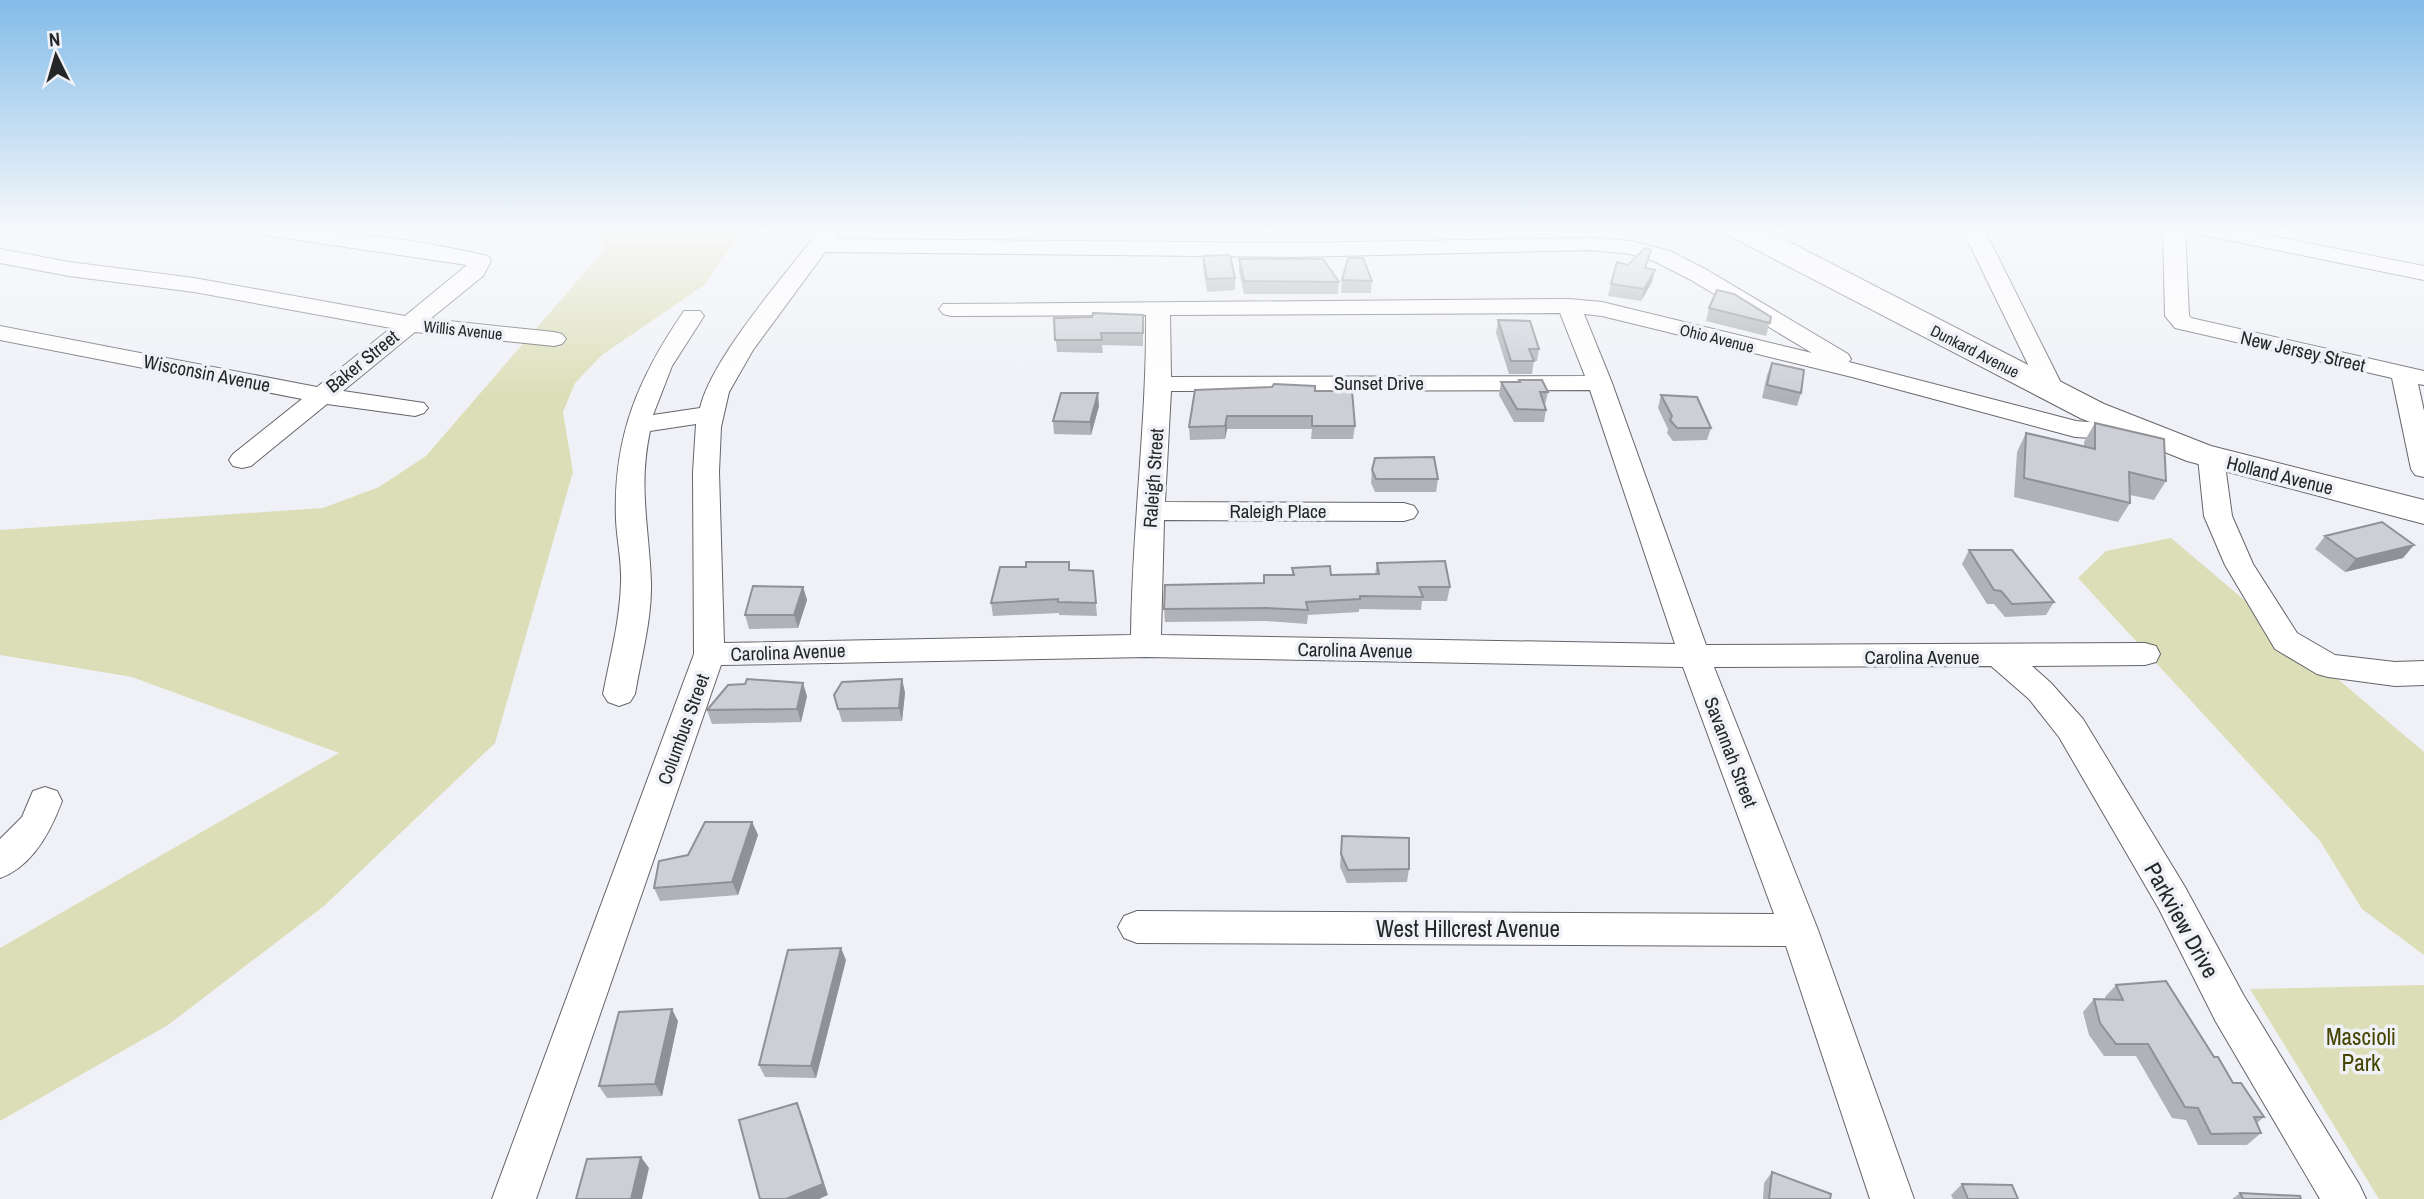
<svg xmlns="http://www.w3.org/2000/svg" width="2424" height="1199" font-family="'Archivo Narrow',sans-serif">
  <rect width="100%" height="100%" fill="#eff1f7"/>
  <path fill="#dcdeb7" d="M599,229H743L704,285L602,355L575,383L563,412L573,472L495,743L324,906L168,1025L0,1121V948L339,753L132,677L0,655V530L323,508L379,487L426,456L604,250Z
    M2171,538L2424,752V955L2362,909L2320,841L2078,578L2106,551Z
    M2424,985V1199H2379L2250,989Z"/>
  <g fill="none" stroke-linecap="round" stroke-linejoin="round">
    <defs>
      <path id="minor" d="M254,229C332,229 412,238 488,256L491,261L483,276L430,319L554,332L562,334L566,339L562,344L554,346L415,332L343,391L424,403L428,408L424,413L415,416L327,404L251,466L242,468L233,466L229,460L233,454L302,399L0,340V326L317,387L391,328L194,292L69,276L0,263V249L69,262L194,278L405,316L467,265L265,235L257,234Z
        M820,229H842L835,239L1295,243L1592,238L1631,241L1670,251L1707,270L1848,354L1851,359L1849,362L2076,421L2138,426L2142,432L2138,438L2129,440L2075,437L1852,377L1602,316L1584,314L1612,383L1706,645L2145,643L2156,646L2160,654L2156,662L2145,665L2032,666L2051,683L2083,719L2185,887L2244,996L2359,1184L2366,1199H2320L2216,1022L2159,909L2059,737L2029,699L1991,666L1714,667L1818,930L1914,1199H1870L1786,946L1137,943L1124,938L1118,927L1124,916L1137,911L1774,914L1683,667L1146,657L721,665L536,1199H492L694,654L693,472L696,424L650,431C638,487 649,527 651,582C652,619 641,658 635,694L630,702L619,706L608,702L603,694C610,658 620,620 621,583C622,562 617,541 616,520C613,437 638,378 684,311H700L704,316L672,366L653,415L700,408C712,357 787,273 820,229ZM1592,250L1630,254L1654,261L1691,280L1812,353L1602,302L1569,299L943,304L939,309L943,314L951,316L1146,315C1147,422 1132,528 1131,635L724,643L719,472L721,427L729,392L753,350L825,252L1295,257ZM1560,313L1585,376L1171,377L1170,315ZM1590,390L1675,644L1161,635L1164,520L1404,521L1414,518L1418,512L1414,506L1404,503L1165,502L1171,391Z
        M1962,229H1984L2065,391L2062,396L2053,398L2044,396L2041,391Z
        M2163,229H2185L2189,315L2191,318L2424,371V385L2418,384L2424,411V477L2415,475L2411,469L2392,378L2175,328L2165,316Z
        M2192,229H2235L2424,266V280L2203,235L2195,234Z
        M2405,229H2424V237L2408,234Z
        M2211,450L2220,452L2224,458L2232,516L2253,564L2297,633L2335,655L2395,662L2424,661V685L2395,686L2328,677L2317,674L2275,649L2225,565L2204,516L2198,458L2202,452Z
        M45,787L57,791L62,801C51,831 32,867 0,878V839L22,817L33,791Z"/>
      <path id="major" d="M1724,229L1768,231L2104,404L2211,446L2424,500V524L2187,461L2080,418L1728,235Z"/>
    </defs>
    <use href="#minor" stroke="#64656b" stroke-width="2"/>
    <use href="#major" stroke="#64656b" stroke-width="2"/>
    <use href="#minor" fill="#fff" fill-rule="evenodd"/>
    <use href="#major" fill="#fff" fill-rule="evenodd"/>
  </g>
  <path fill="#b1b2b8" d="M1203,256L1235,278V290L1207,292L1203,268Z
    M1239,259L1339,282L1338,294H1244L1239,271Z
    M1648,262L1646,268L1652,282L1641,301L1608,296L1611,284L1628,265Z
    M1342,280L1372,281L1371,293H1341Z
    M1709,308L1771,317L1766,336L1706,321Z
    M1054,318L1143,328V346L1102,345L1103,353L1057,352Z
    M1498,320L1539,349L1537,361H1534L1532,374H1509L1496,333Z
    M1772,363L1801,393L1797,406L1762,398L1767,375Z
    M1519,380L1548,392L1545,405L1546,410L1544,422H1514L1499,395L1501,382H1519Z
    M1315,391L1355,426L1353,439H1311L1312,429H1227L1225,439L1190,440L1189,427Z
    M1661,395L1711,428L1707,440L1673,441L1667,433L1668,429L1658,408Z
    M1099,406L1091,435L1054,434L1053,421Z
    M2095,423L2166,481L2154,500L2130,495V503L2118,522L2014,497L2017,452L2026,433L2084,446V442Z
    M1372,470L1438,479L1436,492H1375L1371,483Z
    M2325,536L2403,558L2345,572L2315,549Z
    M1969,550L2054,602L2046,615L2005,617L1994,604H1987L1962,564Z
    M1069,562L1070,570L1093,571L1097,616L1059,615V613L993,616L991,603L1026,567Z
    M1377,563L1450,587L1447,601H1422L1421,610L1359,609V612L1308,615L1307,624L1266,621L1165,622L1164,609L1264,583V575H1292V568L1331,575L1375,574Z
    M803,587L807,600L798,628L749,629L745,615Z
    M902,679L905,693L902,721L842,722L834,695Z
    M745,684L807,696L801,722L712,724L707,710Z
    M752,822L758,835L738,895L660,901L654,888L688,855Z
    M1342,836L1409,869L1407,882L1347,883L1340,867Z
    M846,960L816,1078L765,1077L759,1065Z
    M2116,985L2214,1057L2233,1083L2264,1117L2257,1123L2261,1133L2247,1145H2198L2186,1120L2172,1118L2136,1056H2104L2089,1035L2083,1012L2094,999L2106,1000L2105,997Z
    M678,1021L662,1096L607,1098L599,1086Z
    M1772,1172L1830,1199H1763L1764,1183Z
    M1962,1184L2018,1199H1953L1951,1195Z
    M2240,1193L2301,1199H2232Z"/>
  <path fill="#909196" d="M1655,270L1652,282L1641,301L1644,289Z
    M1098,393L1099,406L1091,435L1090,422Z
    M1227,416V429L1225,439V426Z
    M2414,545L2403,558L2345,572L2356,559Z
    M803,587L807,600L798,628L794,615Z
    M902,679L905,693L902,721L899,708Z
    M803,683L807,696L801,722L797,709Z
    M752,822L758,835L738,895L732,882Z
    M841,948L846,960L816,1078L811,1066Z
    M672,1009L678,1021L662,1096L655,1084Z
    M797,1103L802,1115L828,1195L819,1199H786Z
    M641,1157L649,1168L642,1199H631Z"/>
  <path fill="#cecfd6" stroke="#909196" stroke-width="2" d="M1645,248L1651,250L1645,268L1655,270L1644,289L1611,284L1617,262L1628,265Z
    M1230,255L1235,278L1207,279L1203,256Z
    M1348,258H1363L1372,281L1342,280Z
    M1239,259H1323L1339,282L1244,281Z
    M1717,290L1734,294L1771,317L1770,323L1709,308Z
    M1093,313L1143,315V333H1101L1102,340H1055L1054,318L1092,317Z
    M1498,320L1530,321L1539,349H1529L1534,361H1511Z
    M1772,363L1804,370L1801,393L1767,385Z
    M1519,380H1542L1548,392H1540L1546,410L1517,409L1501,382H1520Z
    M1274,384L1315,386V391H1352L1355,426H1312V416H1227L1225,426L1189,427L1195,390L1272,387Z
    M1061,393H1098L1090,422L1053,421Z
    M1661,395L1697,397L1711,428H1677L1670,420L1672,416Z
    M2095,423L2164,439L2166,481L2129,472L2130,503L2024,478L2026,433L2095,449Z
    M1434,457L1438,479H1376L1372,470L1375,458Z
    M2382,522L2414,545L2356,559L2325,536Z
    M1969,550H2012L2054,602L2012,604L2001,591L1994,590Z
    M1445,561L1450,587H1419L1423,597L1360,596V599L1306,602L1308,610L1266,608L1164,609L1165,585L1264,583V575H1294L1292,568L1330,566L1331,575L1379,574L1377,563Z
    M1026,562H1069V570L1093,571L1096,603L1058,602V599L991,603L1000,567H1026Z
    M753,586L803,587L794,615H745Z
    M747,679L803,683L797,709L707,710L728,685L745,684Z
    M902,679L899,708L838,709L834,695L842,682Z
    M705,822H752L732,882L654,888L659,861L688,855Z
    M1342,836L1409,838V869L1348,870L1341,854Z
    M841,948L811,1066L759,1065L788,950Z
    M2166,981L2214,1057H2218L2233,1083H2241L2264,1117H2254L2261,1133L2211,1134L2198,1108L2185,1107L2148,1044H2116L2100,1023L2094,999L2123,1000L2116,985Z
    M672,1009L655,1084L599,1086L619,1012Z
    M797,1103L823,1184L786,1199H760L739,1120Z
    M641,1157L631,1199H576L587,1159Z
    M1772,1172L1831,1194L1830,1199H1769Z
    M1962,1184L2012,1185L2018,1199H1968Z
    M2240,1193L2300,1196L2301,1199H2243Z"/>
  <linearGradient id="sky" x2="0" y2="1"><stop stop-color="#83bce8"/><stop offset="0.58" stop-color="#f8f9fb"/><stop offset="1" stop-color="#f8f9fb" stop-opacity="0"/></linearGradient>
  <rect width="2424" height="397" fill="url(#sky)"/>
  <g text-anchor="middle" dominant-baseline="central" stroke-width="7" stroke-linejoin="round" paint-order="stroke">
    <g font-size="16" fill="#252628" stroke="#eff1f7">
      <text transform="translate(463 330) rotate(6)">Willis Avenue</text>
      <text transform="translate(1717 338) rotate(14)">Ohio Avenue</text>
      <text transform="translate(1975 351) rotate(27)">Dunkard Avenue</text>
    </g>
    <g font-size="19" fill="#252628" stroke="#eff1f7">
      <text transform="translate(2303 351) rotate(13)">New Jersey Street</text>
      <text transform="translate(362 361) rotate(-39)">Baker Street</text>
      <text transform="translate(207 373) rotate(11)">Wisconsin Avenue</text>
      <text x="1379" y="383">Sunset Drive</text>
      <text transform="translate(2280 475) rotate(14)">Holland Avenue</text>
      <text transform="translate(1153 478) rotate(-86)">Raleigh Street</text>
      <text x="1278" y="511">Raleigh Place</text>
      <text transform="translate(1355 650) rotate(1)">Carolina Avenue</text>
      <text transform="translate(788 652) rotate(-2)">Carolina Avenue</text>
      <text x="1922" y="657">Carolina Avenue</text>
      <text transform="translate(683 729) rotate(-70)">Columbus Street</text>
      <text transform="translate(1731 752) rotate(69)">Savannah Street</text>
    </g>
    <g font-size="23" fill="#252628" stroke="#eff1f7">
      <text transform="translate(2182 920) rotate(61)">Parkview Drive</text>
      <text x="1468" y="928">West Hillcrest Avenue</text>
    </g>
    <g font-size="23" fill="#440" stroke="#eff1f7">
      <text x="2361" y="1036">Mascioli<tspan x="2361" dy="26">Park</tspan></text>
    </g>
  </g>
  <g transform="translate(56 56) rotate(355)" stroke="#eff1f7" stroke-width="5" paint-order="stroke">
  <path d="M0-5L12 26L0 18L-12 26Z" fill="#252628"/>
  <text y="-10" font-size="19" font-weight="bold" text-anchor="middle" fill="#252628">N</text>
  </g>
</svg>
